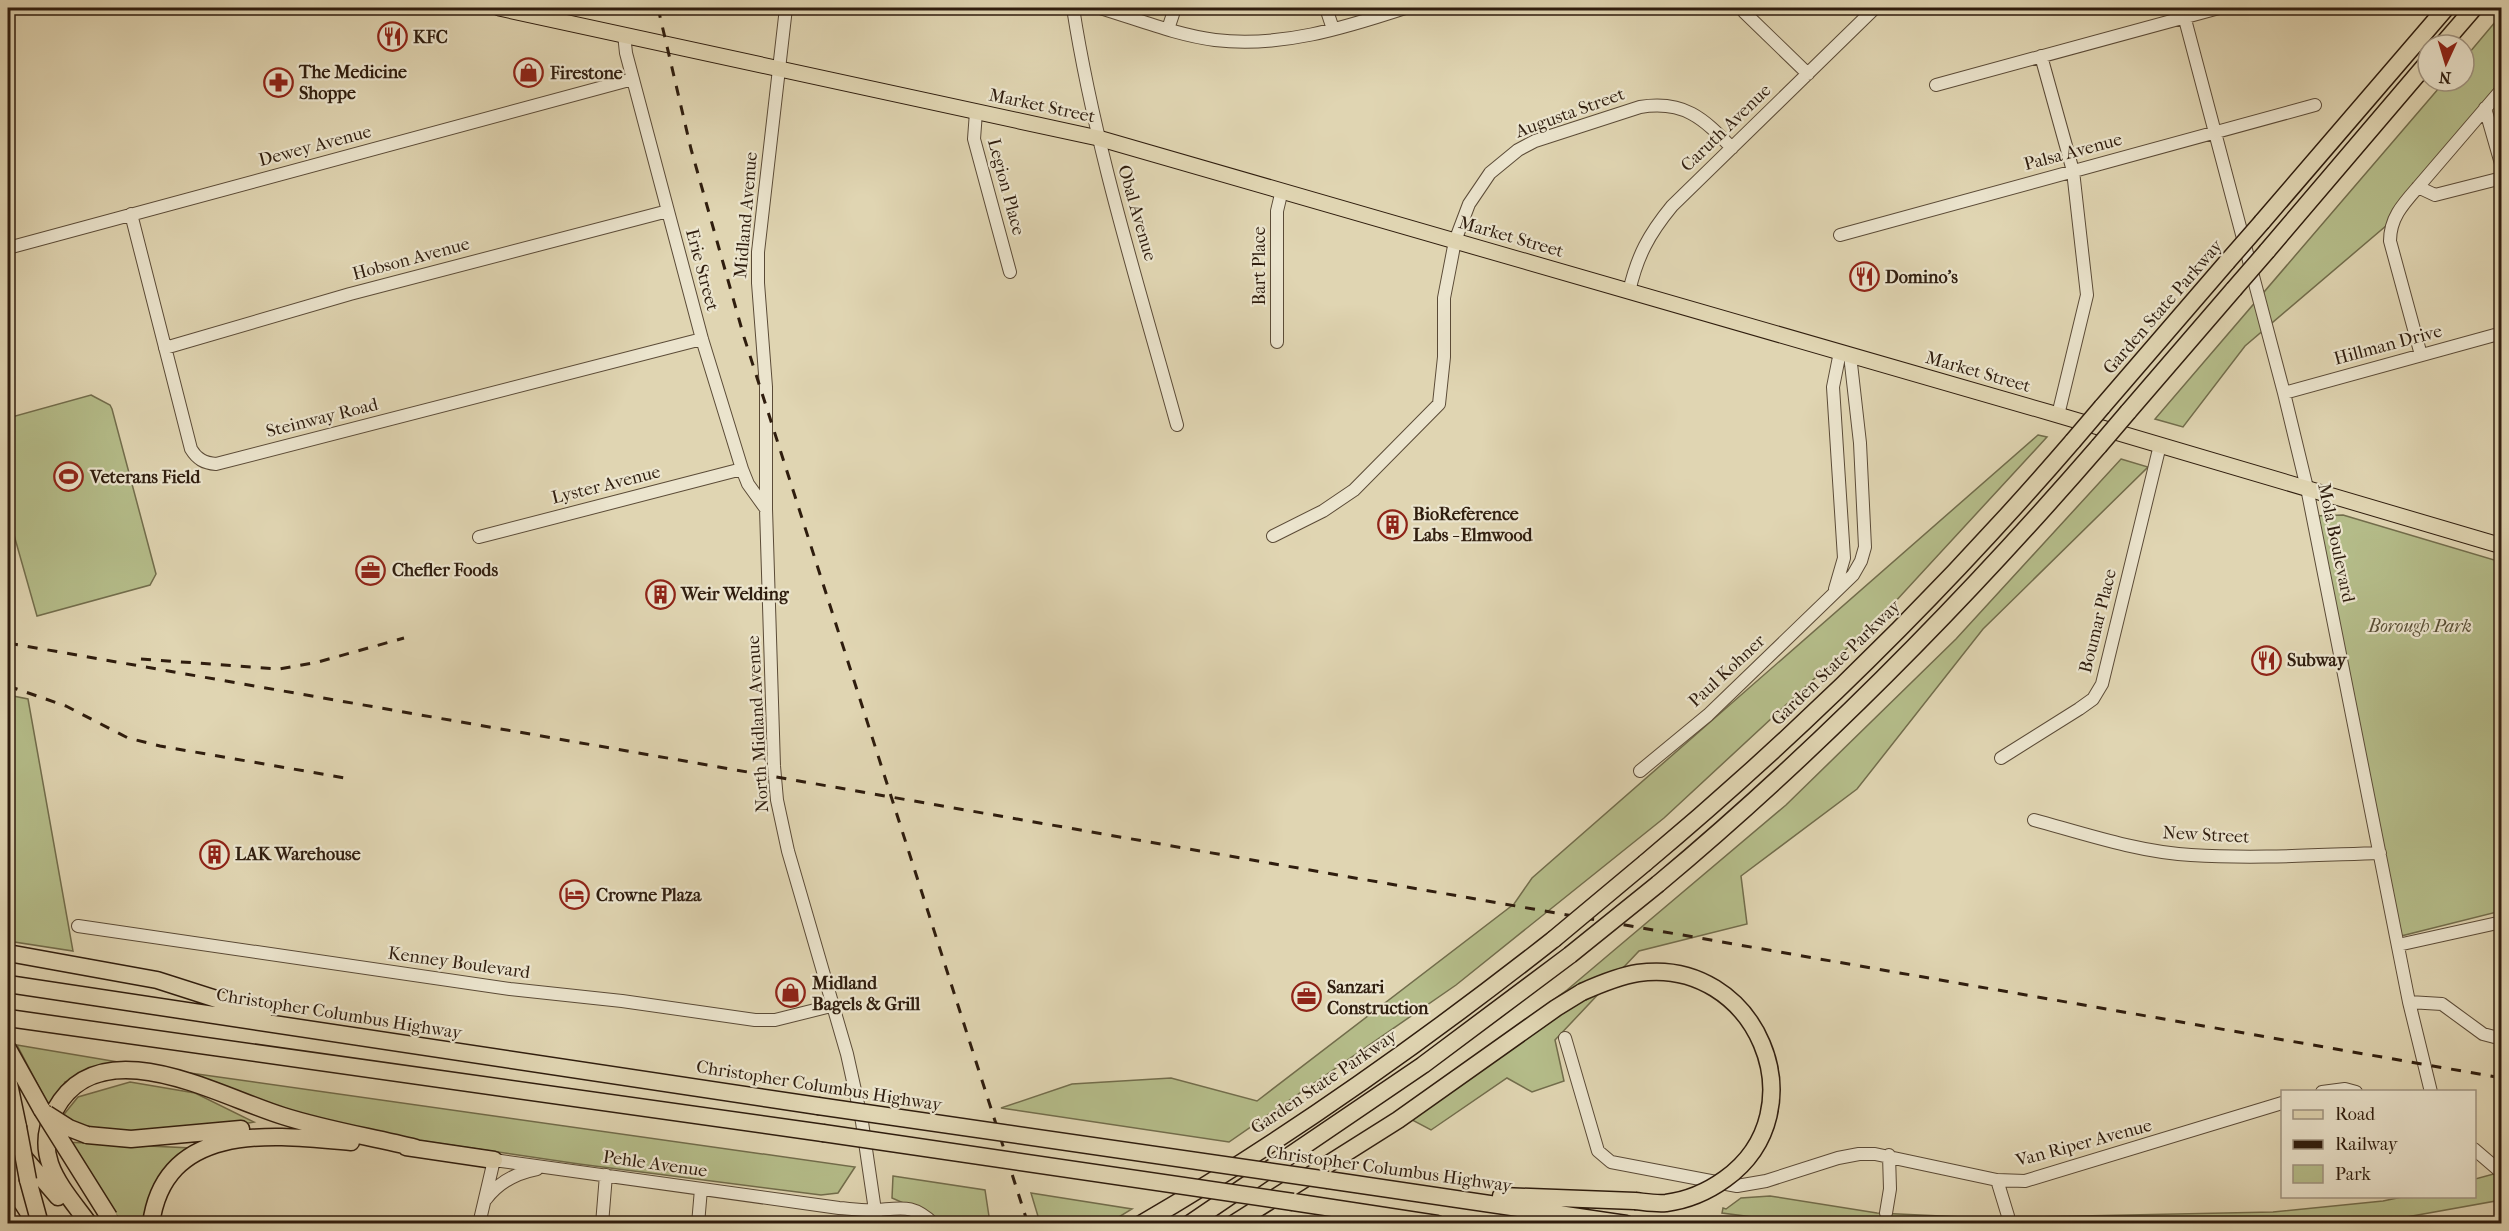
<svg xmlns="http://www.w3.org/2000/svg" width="2509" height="1231" font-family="'IM FELL French Canon',serif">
  <rect width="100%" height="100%" fill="#e0d5b2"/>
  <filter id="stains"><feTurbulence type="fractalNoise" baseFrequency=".00333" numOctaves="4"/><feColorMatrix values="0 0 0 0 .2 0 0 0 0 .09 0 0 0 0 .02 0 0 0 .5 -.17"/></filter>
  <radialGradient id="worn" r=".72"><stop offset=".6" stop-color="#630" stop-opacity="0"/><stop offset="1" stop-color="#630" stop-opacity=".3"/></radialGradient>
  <path fill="#b5bd8a" stroke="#726d4c" stroke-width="1.5" d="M2501,15V91L2387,225L2245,346L2183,427L2155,419L2445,81H2464V59Z
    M91,395L110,405L112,409L156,574L150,585L37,616L14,535L8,537V418Z
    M2038,435L2047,437L1882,616L1664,818L1456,985L1229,1142L1001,1108L1072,1084L1171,1078L1257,1101L1514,904L1532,878Z
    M2121,459L2148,467L1983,629L1857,789L1741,876L1747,924L1639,951L1555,1040L1564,1081L1532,1092L1507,1078L1431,1130L1397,1112L1567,990L1786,805L1956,639Z
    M2343,515L2501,562V911L2397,937L2313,516Z
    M8,695L28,699L73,951L8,941Z
    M17,1045L130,1064L65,1082L51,1110Z
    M190,1073L855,1167L838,1193L821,1195L579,1164L382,1135L281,1113Z
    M130,1082L195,1093L254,1122L213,1129L101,1135L61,1118L78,1097Z
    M65,1142L191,1148L144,1223H122Z
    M2501,1172V1200L2401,1218L2341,1223L1806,1224L1722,1213L1723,1208L1726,1209L1741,1198L1770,1196L1877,1213L1984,1218L2273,1212L2383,1201L2402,1197L2474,1196L2475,1179Z
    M893,1176L985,1190L990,1223H943L942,1220L892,1198Z
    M1031,1193L1132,1209L1109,1223H1040Z"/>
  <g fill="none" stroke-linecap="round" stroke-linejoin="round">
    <defs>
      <path id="minor" d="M786,8L758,252V283L766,387V509L774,766L777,800L788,851L847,1054L862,1122L877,1224
        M1073,8C1095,149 1139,287 1177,425
        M1100,8C1137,19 1176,35 1215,40C1280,48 1344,28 1405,8
        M1326,8L1333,29
        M2182,8L2284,393L2307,488L2409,1002L2431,1092
        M1744,12L1808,74
        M1168,29L1175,8
        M624,34L626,53L702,339L742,469L748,484L766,509
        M2041,56L2073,171L2087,295L2058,415
        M1936,85L2219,8
        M2485,108L2502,167
        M976,112L974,139L1010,272
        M2418,187L2502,89
        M131,214L191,449C197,459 204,463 216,464L702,339
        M1840,235L2315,105
        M8,248L633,79
        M1629,292C1637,256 1649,234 1672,206L1875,8
        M1277,342V211L1282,190
        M165,348L350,294L668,211
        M2421,355L2390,241C2390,218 2403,204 2418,187L2435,195L2502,178
        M2284,393L2502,333
        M1273,536L1323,511L1354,490L1439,404L1444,357V298L1455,241L1469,204L1490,173L1518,150L1535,141L1640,107C1684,100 1703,118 1732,148
        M479,537L742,469
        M1835,589L1844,558L1833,387L1840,352
        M2001,758L2079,709L2093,699L2102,684L2160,445
        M1640,771L1708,715L1853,575L1861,561L1865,547L1860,443L1850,355
        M2034,820C2085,834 2138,852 2191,855C2254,859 2317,855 2380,853
        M78,926L510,989L622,1001L755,1020H775L835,1005
        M2398,945L2502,922
        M2409,1002L2442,1004L2483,1034L2502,1039
        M1565,1038L1598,1151L1611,1162L1737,1186L1766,1181L1838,1158L1859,1154H1875L1997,1180L2025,1181L2282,1103
        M2322,1092L2345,1089L2356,1092
        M2474,1149L2502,1173
        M1997,1180L2008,1216
        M486,1199C499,1182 516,1173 537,1169
        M1886,1213L1890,1189L1889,1155
        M479,1224L494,1160L839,1208C852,1209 865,1211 877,1210C903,1208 913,1204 934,1224
        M602,1224L606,1175
        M698,1224L701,1189"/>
      <path id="major" d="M499,8L1098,138L2058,415L2502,546"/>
      <path id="highway" d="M2442,45L2474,8
        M2262,222L2446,8
        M2267,251L2428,62
        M2102,407L2227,262
        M2128,412L2234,289
        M1645,863C1799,734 1942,593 2073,441
        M1658,884C1817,751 1963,603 2099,446
        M8,953L157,980L263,1014
        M8,984L818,1106
        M8,1018L823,1133
        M8,1049L42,1110
        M8,1079L18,1127
        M87,1135L131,1139L241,1129
        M8,1139L58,1197
        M406,1147L494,1160
        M28,1180L40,1224
        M1328,1180L1626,1224
        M1501,1196L1635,1201
        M1293,1202L1437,1224
        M8,1213L15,1224
        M89,1224C62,1187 31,1157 55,1110C100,1026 220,1097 283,1116C327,1130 372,1137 416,1148
        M151,1224C165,1120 275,1135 351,1142
        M1141,1224C1285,1140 1423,1042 1554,939
        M1189,1224L1423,1065L1570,955
        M1233,1224L1398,1120L1556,1008L1582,992"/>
    </defs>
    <use href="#minor" stroke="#5b4b37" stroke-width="14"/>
    <use href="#major" stroke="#2f1d0e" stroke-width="17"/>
    <use href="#highway" stroke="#2f1d0e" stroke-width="19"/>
    <use href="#minor" stroke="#ebe4cd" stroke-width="12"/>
    <use href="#major" stroke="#e0d5b2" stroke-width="15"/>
    <use href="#highway" stroke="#e0d5b2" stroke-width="16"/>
    <path stroke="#2f1d0e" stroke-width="3" stroke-dasharray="10 10" stroke-linecap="butt" d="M658,8L691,149L744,337L1028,1224
      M8,643L2502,1078
      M141,659L279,669L318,662L404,638
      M8,686L66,706L128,738L160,746L351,779"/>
    <defs>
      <path id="highway-bridge" d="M2227,262L2262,222
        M2234,289L2267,251
        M2073,441L2102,407
        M2099,446L2128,412
        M1554,939L1645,863
        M1570,955L1658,884
        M1582,992C1600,984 1619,976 1638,973C1756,956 1821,1110 1725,1179C1707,1192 1689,1200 1666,1203C1656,1204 1645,1202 1635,1201
        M818,1106L1328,1180
        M42,1110L109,1217
        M47,1114L69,1128L87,1135
        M18,1127L28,1180
        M823,1133L1293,1202"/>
    </defs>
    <use href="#highway-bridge" stroke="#2f1d0e" stroke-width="19" stroke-linecap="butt"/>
    <use href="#highway-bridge" stroke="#e0d5b2" stroke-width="16"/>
  </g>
  <defs>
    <symbol id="restaurant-ring" viewBox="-11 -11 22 22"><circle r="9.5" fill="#ebe4cd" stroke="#8f2418" stroke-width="1.5"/><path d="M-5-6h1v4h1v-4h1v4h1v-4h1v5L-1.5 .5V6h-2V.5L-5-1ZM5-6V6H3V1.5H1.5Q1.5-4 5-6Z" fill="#8f2418"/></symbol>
    <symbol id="shop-ring" viewBox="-11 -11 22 22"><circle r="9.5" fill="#ebe4cd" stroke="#8f2418" stroke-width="1.5"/><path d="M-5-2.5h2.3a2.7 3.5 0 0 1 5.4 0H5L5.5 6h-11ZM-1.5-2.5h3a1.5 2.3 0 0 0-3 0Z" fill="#8f2418"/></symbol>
    <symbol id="pharmacy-ring" viewBox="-11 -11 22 22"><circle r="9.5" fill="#ebe4cd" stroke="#8f2418" stroke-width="1.5"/><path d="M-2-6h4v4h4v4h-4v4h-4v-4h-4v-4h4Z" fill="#8f2418"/></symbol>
    <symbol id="stadium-ring" viewBox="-11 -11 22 22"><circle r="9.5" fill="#ebe4cd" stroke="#8f2418" stroke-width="1.5"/><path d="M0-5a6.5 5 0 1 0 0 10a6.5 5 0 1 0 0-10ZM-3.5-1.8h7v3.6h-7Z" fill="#8f2418"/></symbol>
    <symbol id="building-ring" viewBox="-11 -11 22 22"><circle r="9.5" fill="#ebe4cd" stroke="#8f2418" stroke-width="1.5"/><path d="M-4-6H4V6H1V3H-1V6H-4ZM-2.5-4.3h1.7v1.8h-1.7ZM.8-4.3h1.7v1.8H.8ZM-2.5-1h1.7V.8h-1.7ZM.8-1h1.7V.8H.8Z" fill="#8f2418"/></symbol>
    <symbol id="office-ring" viewBox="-11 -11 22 22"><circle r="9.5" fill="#ebe4cd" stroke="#8f2418" stroke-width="1.5"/><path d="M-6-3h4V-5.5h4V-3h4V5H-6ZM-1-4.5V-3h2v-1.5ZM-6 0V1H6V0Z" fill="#8f2418"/></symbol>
    <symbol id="hotel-ring" viewBox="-11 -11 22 22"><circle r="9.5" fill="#ebe4cd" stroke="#8f2418" stroke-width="1.5"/><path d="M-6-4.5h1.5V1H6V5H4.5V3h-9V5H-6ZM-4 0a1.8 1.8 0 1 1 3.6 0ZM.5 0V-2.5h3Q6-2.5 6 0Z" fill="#8f2418"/></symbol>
  </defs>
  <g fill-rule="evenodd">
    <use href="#restaurant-ring" x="376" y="20" width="33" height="33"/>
    <use href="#shop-ring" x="512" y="56" width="33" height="33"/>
    <use href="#pharmacy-ring" x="262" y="66" width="33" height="33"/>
    <use href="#restaurant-ring" x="1848" y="260" width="33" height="33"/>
    <use href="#stadium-ring" x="52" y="460" width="33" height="33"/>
    <use href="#building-ring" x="1376" y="508" width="33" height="33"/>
    <use href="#office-ring" x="354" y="554" width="33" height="33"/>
    <use href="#building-ring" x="644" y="578" width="33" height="33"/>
    <use href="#restaurant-ring" x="2250" y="644" width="33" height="33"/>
    <use href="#building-ring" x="198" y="838" width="33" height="33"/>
    <use href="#hotel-ring" x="558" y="878" width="33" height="33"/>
    <use href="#shop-ring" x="774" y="976" width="33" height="33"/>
    <use href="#office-ring" x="1290" y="980" width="33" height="33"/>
  </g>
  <g text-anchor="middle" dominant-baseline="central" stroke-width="4.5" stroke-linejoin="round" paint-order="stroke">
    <g font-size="18" font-weight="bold" fill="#2f1d0e" stroke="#ebe4cd" text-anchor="start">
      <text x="413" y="37">KFC</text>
      <text x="299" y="72">The Medicine<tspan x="299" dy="21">Shoppe</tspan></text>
      <text x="550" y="73">Firestone</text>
      <text x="1885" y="277">Domino's</text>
      <text x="90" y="477">Veterans Field</text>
      <text x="1413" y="514">BioReference<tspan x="1413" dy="21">Labs - Elmwood</tspan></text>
      <text x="392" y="570">Chefler Foods</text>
      <text x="681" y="594">Weir Welding</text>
      <text x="2287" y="660">Subway</text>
      <text x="235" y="854">LAK Warehouse</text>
      <text x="596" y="895">Crowne Plaza</text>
      <text x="812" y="983">Midland<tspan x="812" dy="21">Bagels &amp; Grill</tspan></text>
      <text x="1327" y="987">Sanzari<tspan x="1327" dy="21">Construction</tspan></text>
    </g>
    <g font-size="18" fill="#2f1d0e" stroke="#ebe4cd">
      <text transform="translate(1042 106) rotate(12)">Market Street</text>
      <text transform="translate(1570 113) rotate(-20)">Augusta Street</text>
      <text transform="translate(1726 128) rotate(-44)">Caruth Avenue</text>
      <text transform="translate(315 146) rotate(-15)">Dewey Avenue</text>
      <text transform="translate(2073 152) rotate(-15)">Palsa Avenue</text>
      <text transform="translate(1006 187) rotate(75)">Legion Place</text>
      <text transform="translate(1137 213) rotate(74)">Obal Avenue</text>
      <text transform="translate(746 215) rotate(-85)">Midland Avenue</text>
      <text transform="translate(1511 237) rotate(16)">Market Street</text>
      <text transform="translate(411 259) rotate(-15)">Hobson Avenue</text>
      <text transform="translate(1259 266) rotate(-90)">Bart Place</text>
      <text transform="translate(702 270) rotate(75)">Erie Street</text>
      <text transform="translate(2163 307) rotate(-49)">Garden State Parkway</text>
      <text transform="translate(2388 345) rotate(-15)">Hillman Drive</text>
      <text transform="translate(1978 372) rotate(16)">Market Street</text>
      <text transform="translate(322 418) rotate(-14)">Steinway Road</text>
      <text transform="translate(606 485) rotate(-14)">Lyster Avenue</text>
      <text transform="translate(2336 543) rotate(78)">Mola Boulevard</text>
      <text transform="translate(2098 621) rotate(-76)">Boumar Place</text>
      <text transform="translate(1836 663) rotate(-44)">Garden State Parkway</text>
      <text transform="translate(1727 671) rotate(-43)">Paul Kohner</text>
      <text transform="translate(758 724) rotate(-93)">North Midland Avenue</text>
      <text transform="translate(2206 835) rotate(3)">New Street</text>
      <text transform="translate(459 963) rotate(8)">Kenney Boulevard</text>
      <text transform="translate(339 1014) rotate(9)">Christopher Columbus Highway</text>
      <text transform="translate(1324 1082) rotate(-34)">Garden State Parkway</text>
      <text transform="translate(819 1086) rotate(9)">Christopher Columbus Highway</text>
      <text transform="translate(2084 1143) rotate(-15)">Van Riper Avenue</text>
      <text transform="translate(655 1164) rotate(8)">Pehle Avenue</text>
      <text transform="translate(1389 1169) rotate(8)">Christopher Columbus Highway</text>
    </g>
    <g font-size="18" font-style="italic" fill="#574d33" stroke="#ebe4cd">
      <text x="2420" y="626">Borough Park</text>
    </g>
  </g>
  <rect width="2509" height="1231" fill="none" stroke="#e0d5b2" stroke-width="30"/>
  <rect x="9" y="9" width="2491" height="1213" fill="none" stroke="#2f1d0e" stroke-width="3"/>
  <rect x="15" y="15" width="2479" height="1201" fill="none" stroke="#2f1d0e" stroke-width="1.5"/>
  <rect x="2281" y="1090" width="195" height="108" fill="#ebe4cd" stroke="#a09481" stroke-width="1.5"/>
  <rect x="2293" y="1110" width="30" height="9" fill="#e0d5b2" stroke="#a09481" stroke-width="1.5"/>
  <text x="2335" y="1120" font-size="18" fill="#2f1d0e">Road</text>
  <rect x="2293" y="1140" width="30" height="9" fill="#2f1d0e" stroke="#a09481" stroke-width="1.5"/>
  <text x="2335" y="1150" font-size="18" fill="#2f1d0e">Railway</text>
  <rect x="2293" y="1165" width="30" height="18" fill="#b5bd8a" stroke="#a09481" stroke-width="1.5"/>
  <text x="2335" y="1180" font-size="18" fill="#2f1d0e">Park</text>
  <g transform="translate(2446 63) rotate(184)"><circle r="28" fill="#ebe4cd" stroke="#a09481" stroke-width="1.5"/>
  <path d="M0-4.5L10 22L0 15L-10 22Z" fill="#8f2418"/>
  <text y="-9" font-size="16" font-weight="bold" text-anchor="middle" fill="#2f1d0e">N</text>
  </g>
  <rect width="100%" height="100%" filter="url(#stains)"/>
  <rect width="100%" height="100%" fill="url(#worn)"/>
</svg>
